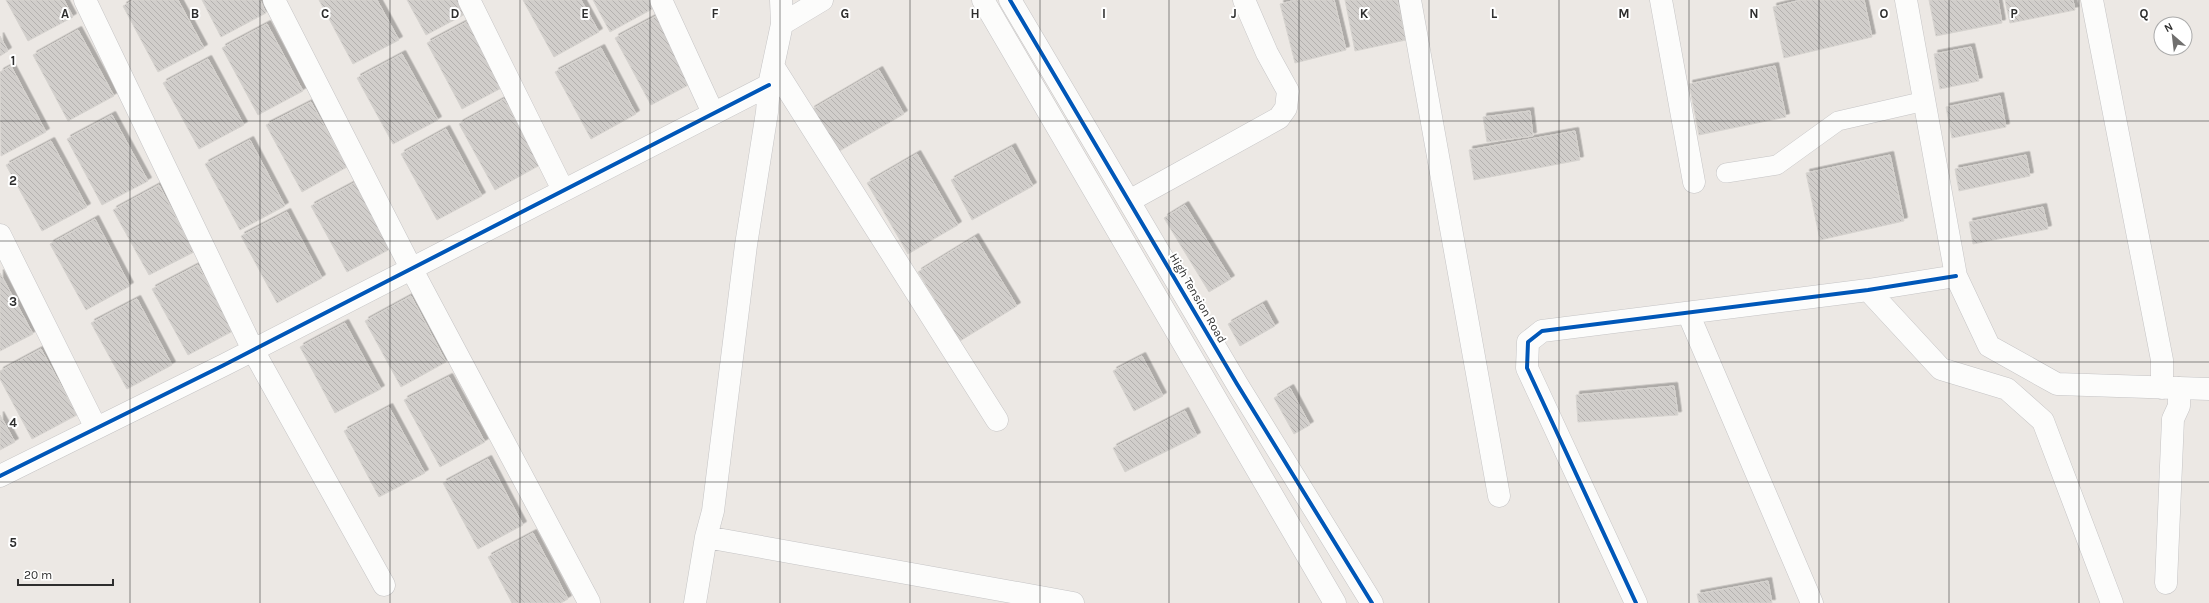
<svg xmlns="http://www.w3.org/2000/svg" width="2209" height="603" font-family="Karla,sans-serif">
  <defs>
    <pattern id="building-back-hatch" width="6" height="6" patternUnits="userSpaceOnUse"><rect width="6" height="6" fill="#d1cecb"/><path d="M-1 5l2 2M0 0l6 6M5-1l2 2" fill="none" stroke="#b4b1af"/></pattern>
    <filter id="shadow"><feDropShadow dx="3.5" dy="-3.5" stdDeviation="0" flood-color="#0004"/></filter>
  </defs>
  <rect width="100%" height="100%" fill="#ece8e4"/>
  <path fill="url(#building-back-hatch)" stroke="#d7d4d0" filter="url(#shadow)" d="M6,0H64L73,17L28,41Z
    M134,0H178L204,48L158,72L123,6Z
    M202,0H260L266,13L221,37Z
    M319,0H377L399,40L353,64Z
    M407,0H465L471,11L426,35Z
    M523,0H581L599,32L554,57Z
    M593,0H652L656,7L610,32Z
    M1296,0H1334L1346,50L1295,63L1280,4Z
    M1345,0H1397L1406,40L1355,51Z
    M1801,0H1864L1872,37L1784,58L1773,7Z
    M1929,0H1998L2002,23L1936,36Z
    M2005,0H2073L2075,10L2010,23Z
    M660,14L696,81L651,105L615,38Z
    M472,19L507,85L462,109L427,43Z
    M267,24L303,91L258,115L222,48Z
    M78,30L114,96L68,121L33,55Z
    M0,36L8,51L0,56Z
    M1971,47L1979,81L1940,89L1934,54Z
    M601,48L636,114L591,139L555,72Z
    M402,54L438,120L393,144L357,78Z
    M208,59L244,125L199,149L163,83Z
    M11,66L46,132L1,156L0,72Z
    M1775,66L1786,117L1699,135L1689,84Z
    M879,70L904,114L836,153L811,110Z
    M2000,96L2006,127L1952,138L1946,107Z
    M504,99L540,165L495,190L459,124Z
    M311,102L347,167L302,192L266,125Z
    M1530,111L1533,136L1487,142L1483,117Z
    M112,115L148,181L102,205L67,139Z
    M446,129L482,196L437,220L401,154Z
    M1575,131L1580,160L1474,180L1469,150Z
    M250,140L285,206L240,230L205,164Z
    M51,141L87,207L42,231L6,165Z
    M1012,147L1033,186L972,220L951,180Z
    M917,154L958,225L908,254L867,183Z
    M1890,155L1904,221L1820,240L1806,173Z
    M2026,155L2030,176L1959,191L1955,169Z
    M356,182L392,248L347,272L311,206Z
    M159,185L194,252L149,275L113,210Z
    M1185,205L1231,279L1209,292L1164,218Z
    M2043,207L2048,229L1973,244L1969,222Z
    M287,212L322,278L277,303L241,236Z
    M95,219L130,286L86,310L50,244Z
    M975,237L1017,306L960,341L918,272Z
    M198,265L233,331L188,355L152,289Z
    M0,273L33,334L0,351Z
    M411,296L446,362L401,387L365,321Z
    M137,299L172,365L127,389L91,323Z
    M1263,304L1275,326L1240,346L1228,324Z
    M345,323L381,389L335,413L300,347Z
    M41,349L77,415L32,439L0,379V371Z
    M1142,356L1163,396L1134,411L1113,371Z
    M449,377L485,442L440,467L404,400Z
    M1674,386L1678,415L1578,422L1576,395Z
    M1290,388L1310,425L1294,434L1274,398Z
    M389,407L425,473L379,497L344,431Z
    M1185,411L1197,436L1125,472L1113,448Z
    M0,415L15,442L0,450Z
    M488,459L523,525L478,549L443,483Z
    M533,533L568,599L561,603H512L488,557Z
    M1768,581L1772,603H1699L1697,594Z"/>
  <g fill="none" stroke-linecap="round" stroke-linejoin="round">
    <defs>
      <path id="service" d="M1726,173L1777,165L1838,121L1925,101"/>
      <path id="minor" d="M85,0L253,350L384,585
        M274,0L411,268L589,602
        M469,0L563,190
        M661,0L713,113
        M983,0L1335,603
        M1010,0L1237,384L1372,603
        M1410,0L1499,496
        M1661,0L1694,182
        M1906,0L1956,276L1989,346L2057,384L2209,389
        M2092,0L2162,360V388
        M782,24L822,0
        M773,66L997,420
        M1129,201L1279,118L1286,108L1288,91L1267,53L1244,0
        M0,235L96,428
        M1868,290L1941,369L2007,389L2043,421L2112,603
        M1688,313L1812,603
        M0,476L224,365L769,85
        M706,537L1073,603
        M2166,583L2173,419L2179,406V388
        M695,603L706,537L713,511L746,245L767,112L769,85L782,24L781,0
        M1636,603L1527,368L1528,342L1542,331L1868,290L1956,276"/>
    </defs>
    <use href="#service" stroke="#c5c4c5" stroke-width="20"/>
    <use href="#minor" stroke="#c5c4c5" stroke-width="23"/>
    <use href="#service" stroke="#fcfcfb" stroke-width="19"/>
    <use href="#minor" stroke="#fcfcfb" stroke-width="22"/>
    <defs>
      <path id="cycleway" d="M1010,0L1237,384L1372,603
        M0,476L224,365L769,85
        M1636,603L1527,368L1528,342L1542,331L1868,290L1956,276"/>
    </defs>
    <use href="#cycleway" stroke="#fff" stroke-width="6"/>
    <use href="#cycleway" stroke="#0057b8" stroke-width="4"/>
  </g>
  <path fill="none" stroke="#2e2e2e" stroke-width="1" stroke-opacity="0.55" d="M130,0V603M260,0V603M390,0V603M520,0V603M650,0V603M780,0V603M910,0V603M1040,0V603M1169,0V603M1299,0V603M1429,0V603M1559,0V603M1689,0V603M1819,0V603M1949,0V603M2079,0V603M0,121H2209M0,241H2209M0,362H2209M0,482H2209"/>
  <g text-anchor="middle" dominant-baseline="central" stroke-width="4" stroke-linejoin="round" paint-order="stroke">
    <g font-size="12" fill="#2e2e2e" stroke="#fff">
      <text transform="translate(1198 298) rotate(60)">High Tension Road</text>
    </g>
  </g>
  <g font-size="13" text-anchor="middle" font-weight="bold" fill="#2e2e2e" stroke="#fff" stroke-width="4" stroke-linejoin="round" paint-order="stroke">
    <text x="65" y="18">A</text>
    <text x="195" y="18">B</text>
    <text x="325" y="18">C</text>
    <text x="455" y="18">D</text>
    <text x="585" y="18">E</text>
    <text x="715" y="18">F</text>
    <text x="845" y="18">G</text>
    <text x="975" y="18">H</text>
    <text x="1104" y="18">I</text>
    <text x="1234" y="18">J</text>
    <text x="1364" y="18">K</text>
    <text x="1494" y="18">L</text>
    <text x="1624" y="18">M</text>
    <text x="1754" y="18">N</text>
    <text x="1884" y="18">O</text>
    <text x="2014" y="18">P</text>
    <text x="2144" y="18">Q</text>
    <text x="13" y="65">1</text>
    <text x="13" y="185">2</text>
    <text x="13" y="306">3</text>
    <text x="13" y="427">4</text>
    <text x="13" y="547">5</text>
  </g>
  <g transform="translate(2173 36) rotate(332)"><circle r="19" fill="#ffffff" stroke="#ababab"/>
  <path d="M0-3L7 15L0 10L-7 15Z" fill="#706f6e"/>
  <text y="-6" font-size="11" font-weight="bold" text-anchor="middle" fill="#2e2e2e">N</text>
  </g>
  <path d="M18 579v6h95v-6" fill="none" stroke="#2e2e2e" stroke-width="2"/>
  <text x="24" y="579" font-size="12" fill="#2e2e2e" stroke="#ffffff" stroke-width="3" paint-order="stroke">20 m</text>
</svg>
